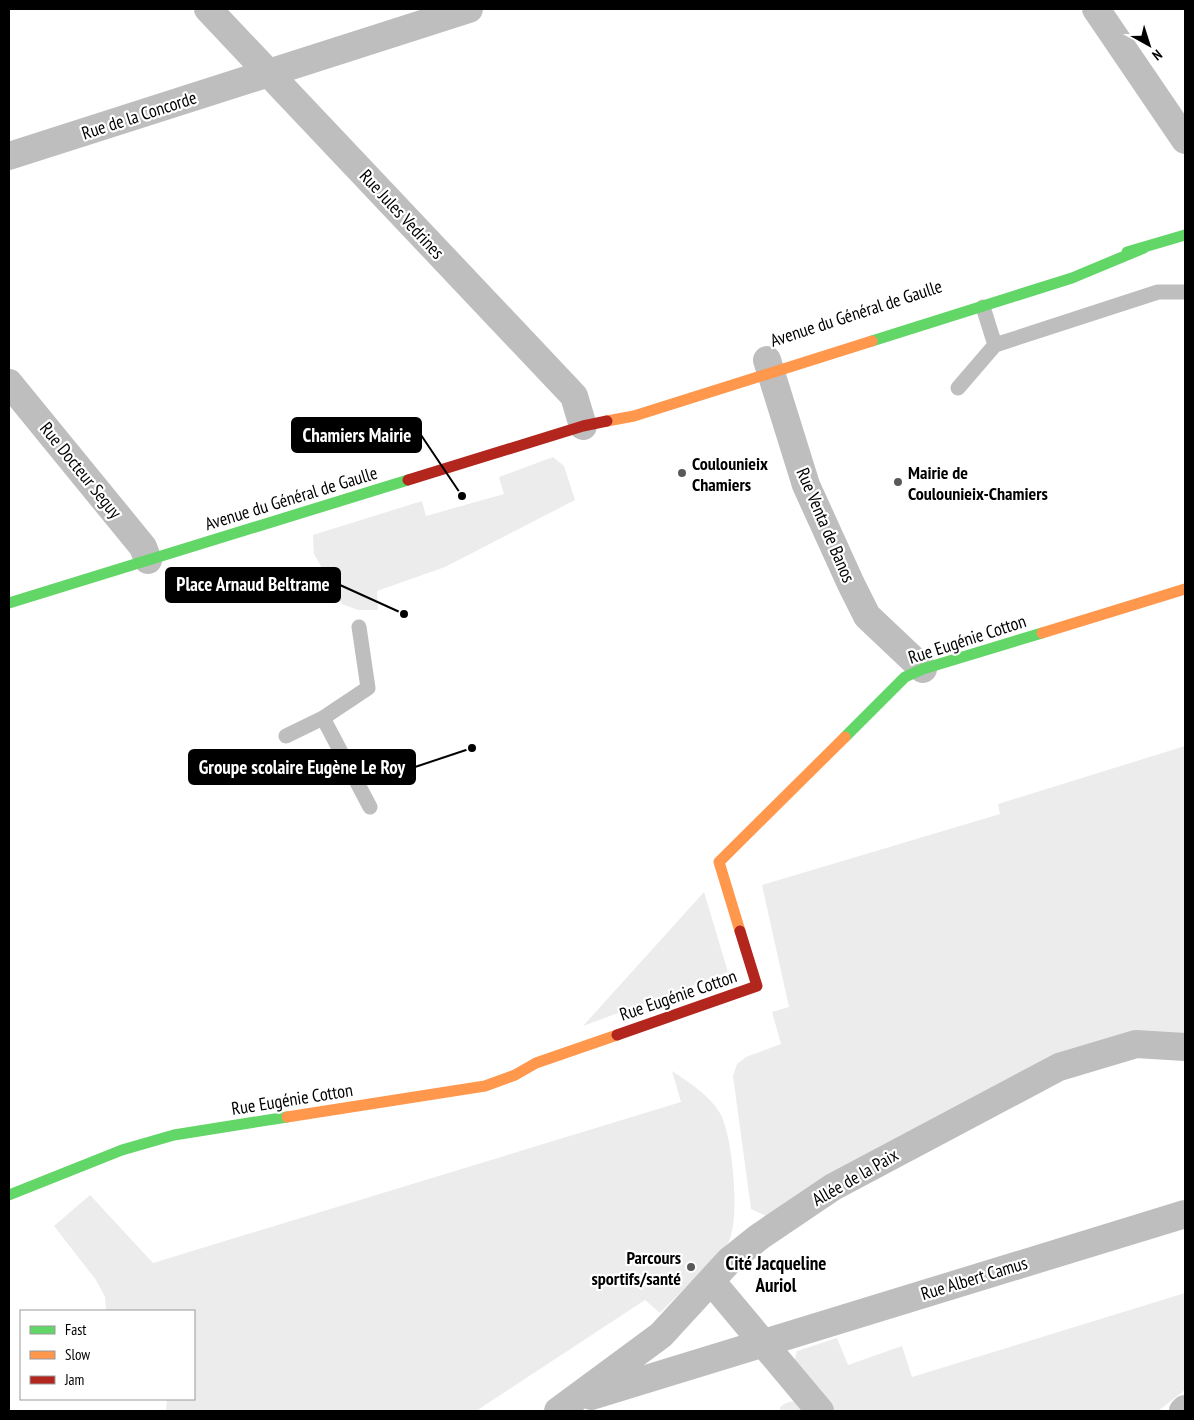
<svg xmlns="http://www.w3.org/2000/svg" width="1194" height="1420" font-family="'PT Sans Narrow',sans-serif">
  <rect width="100%" height="100%" fill="#fff"/>
  <path fill="#ececec" d="M553,457L564,466L575,500L445,567L377,591L378,610H358L342,604L314,554L313,535L422,501L426,516L504,494L499,477Z
    M1185,746V1040L1134,1037L766,1216L751,1209L733,1076L737,1064L746,1057L781,1044L772,1012L789,1007L762,885L1000,814L998,804Z
    M704,892L728,972L583,1026Z
    M672,1071C690,1083 708,1094 720,1113C733,1136 740,1218 729,1241C723,1253 710,1263 701,1273C687,1286 673,1299 660,1313L645,1300L476,1411H166L167,1399H194V1311H106L105,1297L96,1280L54,1226L90,1195L153,1263L681,1102Z
    M1185,1293V1390L1158,1411H834L794,1363L797,1351L837,1338L848,1365L902,1346L912,1377Z
    M794,1401L810,1411H780V1407L786,1403Z"/>
  <g fill="none" stroke-linecap="round" stroke-linejoin="round">
    <path stroke="#bebebe" stroke-width="15" d="M983,307L995,345L1158,292H1185
      M958,388L995,345
      M323,718L370,807
      M286,736L323,718L368,688L359,627"/>
    <path stroke="#bebebe" stroke-width="28" d="M208,9L574,396L583,426
      M1096,9L1185,140
      M9,156L469,9
      M767,360L806,485L851,584L867,616L923,669
      M9,383L143,547L148,560
      M712,1282L820,1411
      M591,1396L1185,1214
      M558,1411L661,1335L729,1261L759,1237L833,1187L1059,1067L1136,1044L1185,1047
      M1183,1411L1185,1409"/>
    <path stroke="#63d668" stroke-width="11" d="M1127,252L1185,235
      M872,341L1072,278L1144,248
      M9,603L408,480
      M845,737L905,677L923,669L1042,633
      M9,1195L122,1150L174,1135L287,1117"/>
    <path stroke="#ff974d" stroke-width="11" d="M607,421L634,416L872,341
      M1042,633L1185,589
      M740,931L719,862L845,737
      M287,1117L485,1086L515,1075L536,1063L617,1035"/>
    <path stroke="#b3261e" stroke-width="11" d="M408,480L583,426L607,421
      M617,1035L757,986L740,931"/>
  </g>
  <g fill="#595959" stroke="#fff" stroke-width="2">
    <circle cx="682" cy="473" r="5"/>
    <circle cx="898" cy="482" r="5"/>
    <circle cx="691" cy="1267" r="5"/>
  </g>
  <g text-anchor="middle" dominant-baseline="central" stroke-width="4.5" stroke-linejoin="round" paint-order="stroke">
    <g font-size="18" fill="#000" stroke="#fff">
      <text transform="translate(139 115) rotate(-18)">Rue de la Concorde</text>
      <text transform="translate(402 214) rotate(47)">Rue Jules Vedrines</text>
      <text transform="translate(856 313) rotate(-18)">Avenue du Général de Gaulle</text>
      <text transform="translate(81 470) rotate(51)">Rue Docteur Seguy</text>
      <text transform="translate(291 498) rotate(-17)">Avenue du Général de Gaulle</text>
      <text transform="translate(826 525) rotate(67)">Rue Venta de Banos</text>
      <text transform="translate(967 639) rotate(-18)">Rue Eugénie Cotton</text>
      <text transform="translate(678 995) rotate(-19)">Rue Eugénie Cotton</text>
      <text transform="translate(292 1099) rotate(-9)">Rue Eugénie Cotton</text>
      <text transform="translate(855 1177) rotate(-30)">Allée de la Paix</text>
      <text transform="translate(974 1278) rotate(-17)">Rue Albert Camus</text>
    </g>
    <g font-size="18" font-weight="bold" fill="#000" stroke="#fff" text-anchor="start">
      <text x="692" y="463">Coulounieix<tspan x="692" dy="21">Chamiers</tspan></text>
      <text x="908" y="472">Mairie de<tspan x="908" dy="21">Coulounieix-Chamiers</tspan></text>
      <text x="681" y="1257" text-anchor="end">Parcours<tspan x="681" dy="21">sportifs/santé</tspan></text>
    </g>
    <g font-size="19" font-weight="bold" fill="#000" stroke="#fff">
      <text x="776" y="1263">Cité Jacqueline<tspan x="776" dy="22">Auriol</tspan></text>
    </g>
  </g>
  <path fill="none" stroke="#000" stroke-width="2" d="M462 496L421 435M404 614L340 585M472 748L415 767"/>
  <g fill="#000" stroke="#fff" stroke-width="2">
    <circle cx="462" cy="496" r="5"/>
    <circle cx="404" cy="614" r="5"/>
    <circle cx="472" cy="748" r="5"/>
  </g>
  <g fill="#000" stroke="#000" stroke-width="2">
    <rect x="292" y="418" width="129" height="34" rx="5"/>
    <rect x="166" y="568" width="174" height="34" rx="5"/>
    <rect x="189" y="750" width="226" height="34" rx="5"/>
  </g>
  <g font-size="19" text-anchor="middle" font-weight="bold" fill="#fff">
    <text x="357" y="442">Chamiers Mairie</text>
    <text x="253" y="591">Place Arnaud Beltrame</text>
    <text x="302" y="774">Groupe scolaire Eugène Le Roy</text>
  </g>
  <rect width="1194" height="1420" fill="none" stroke="#000000" stroke-width="20"/>
  <rect x="20" y="1310" width="175" height="90" fill="#ffffff" stroke="#999999"/>
  <rect x="30" y="1326" width="25" height="8" fill="#63d668" stroke="#999999"/>
  <text x="65" y="1335" font-size="15" fill="#000000">Fast</text>
  <rect x="30" y="1351" width="25" height="8" fill="#ff974d" stroke="#999999"/>
  <text x="65" y="1360" font-size="15" fill="#000000">Slow</text>
  <rect x="30" y="1376" width="25" height="8" fill="#b3261e" stroke="#999999"/>
  <text x="65" y="1385" font-size="15" fill="#000000">Jam</text>
  <g transform="translate(1149 45) rotate(141)" stroke="#ffffff" stroke-width="4" paint-order="stroke">
  <path d="M0-4L9 19L0 12L-9 19Z" fill="#000000"/>
  <text y="-8" font-size="14" font-weight="bold" text-anchor="middle" fill="#000000">N</text>
  </g>
</svg>
